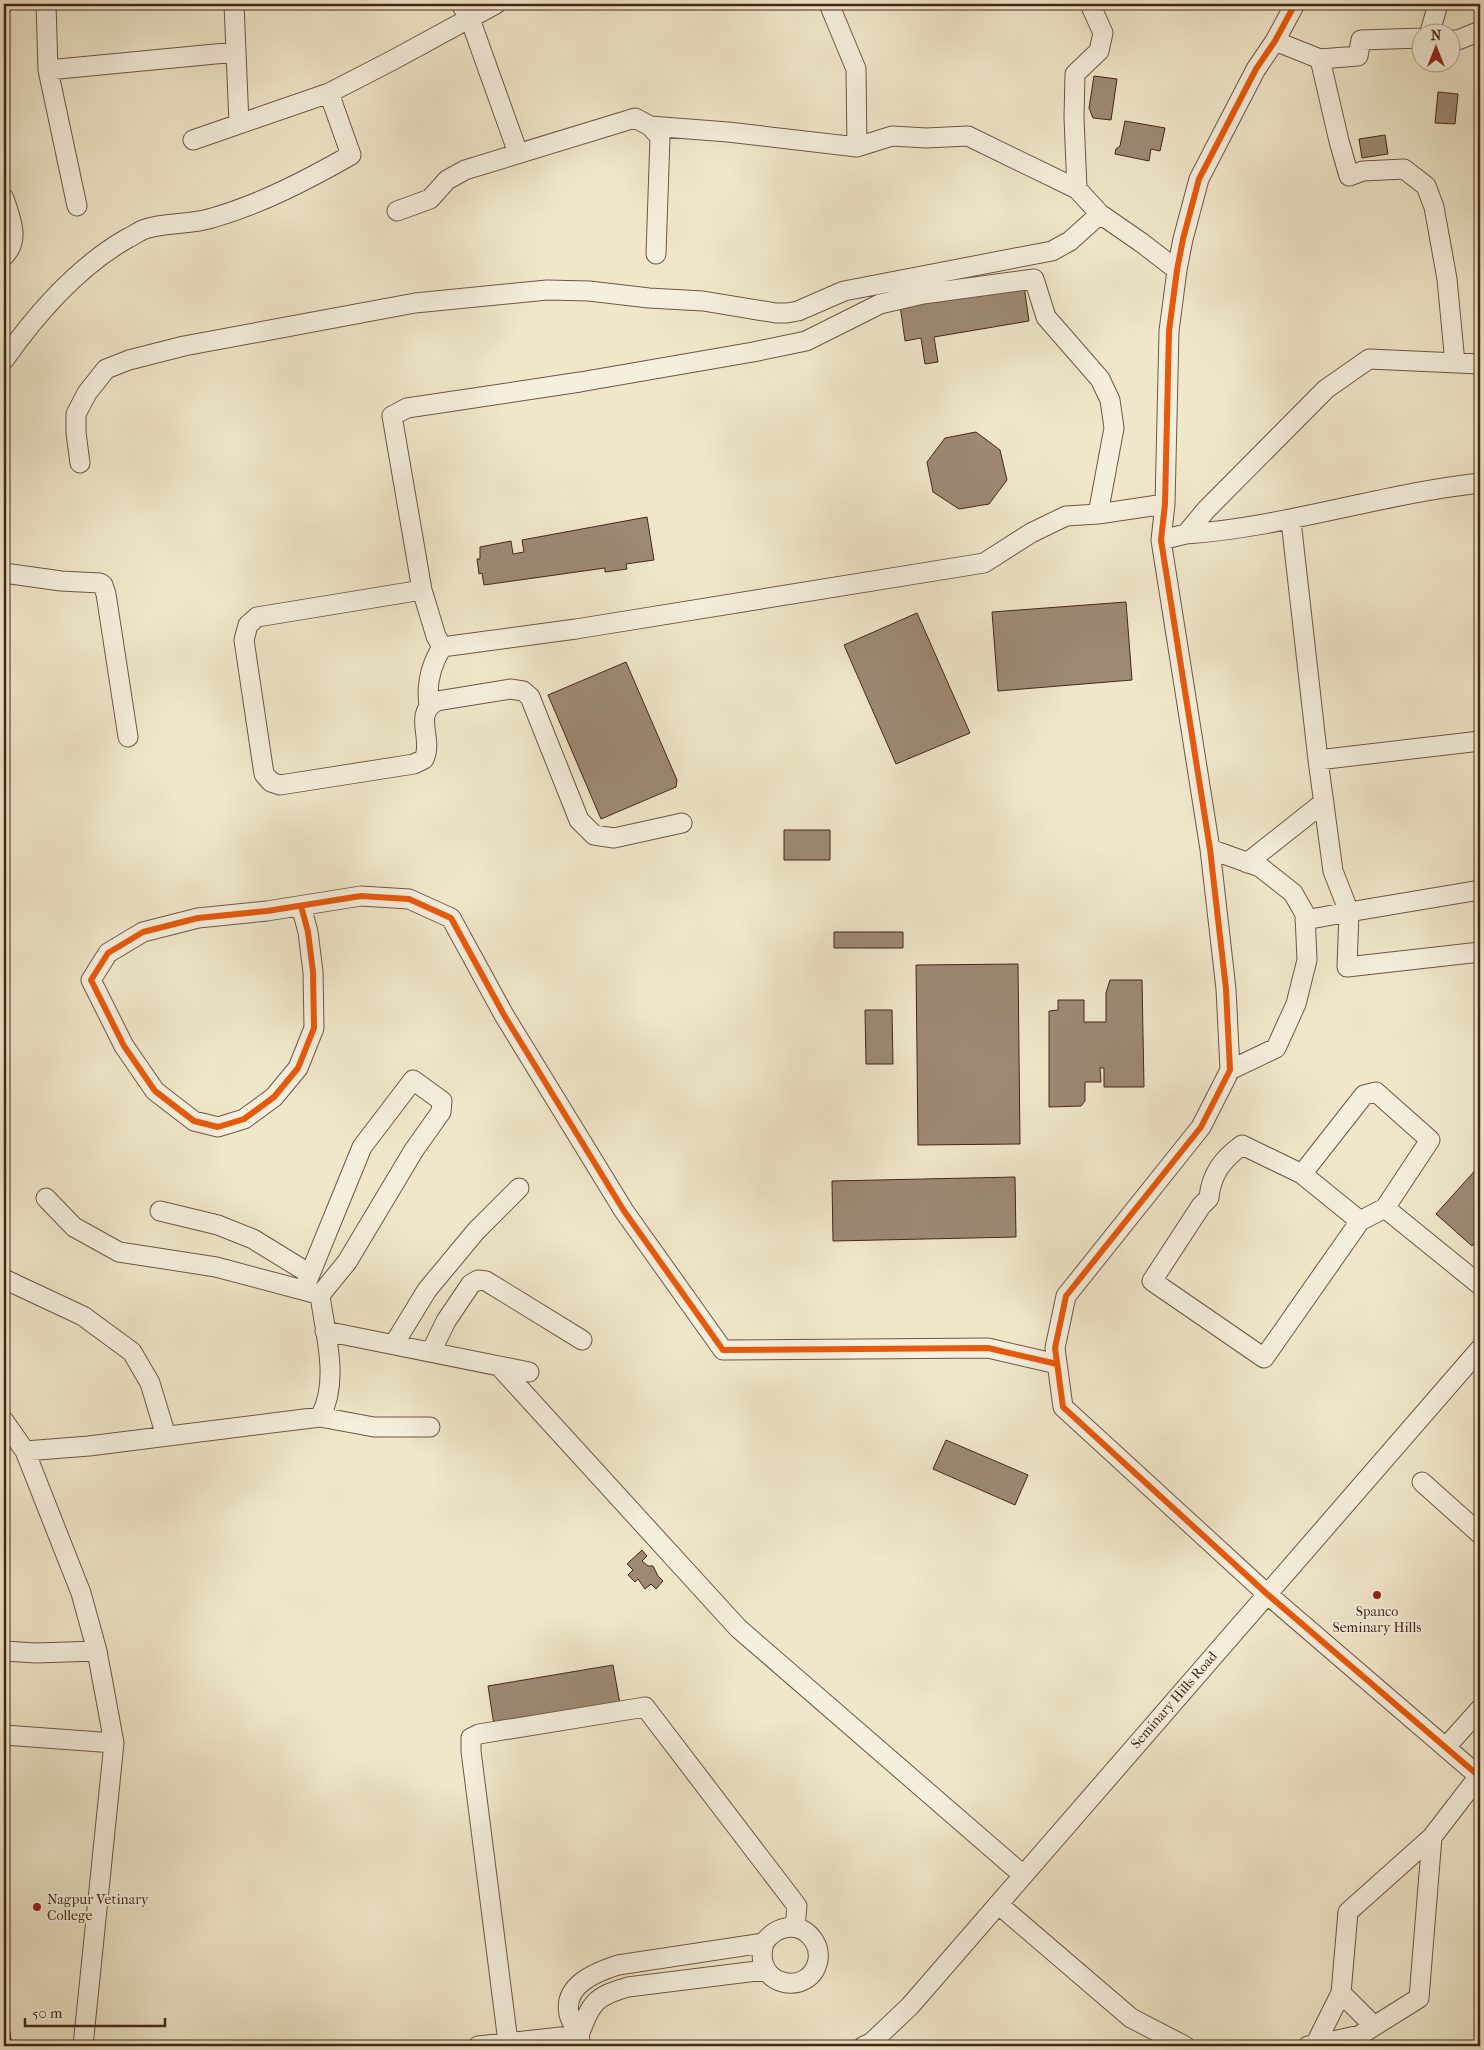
<svg xmlns="http://www.w3.org/2000/svg" width="1484" height="2050" font-family="'IM FELL French Canon',serif">
  <rect width="100%" height="100%" fill="#f0e7ca"/>
  <filter id="stains"><feTurbulence type="fractalNoise" baseFrequency=".004" numOctaves="4"/><feColorMatrix values="0 0 0 0 .2 0 0 0 0 .09 0 0 0 0 .02 0 0 0 .5 -.17"/></filter>
  <radialGradient id="worn" r=".72"><stop offset=".6" stop-color="#630" stop-opacity="0"/><stop offset="1" stop-color="#630" stop-opacity=".3"/></radialGradient>
  <path fill="#9d8a75" stroke="#432619" d="M1094,76L1117,79L1111,120L1093,118L1089,108Z
    M1438,92L1458,94L1455,124L1435,123Z
    M1125,121L1165,128L1160,151L1151,149L1149,161L1115,154L1116,149L1120,146Z
    M1385,135L1388,154L1362,158L1359,139Z
    M1024,286L1029,321L934,337L938,362L925,364L921,338L905,341L900,305Z
    M976,432L1000,450L1007,480L989,504L959,509L933,492L927,462L945,438Z
    M647,517L654,560L626,564L627,569L605,572V568L484,585L482,573L479,574L477,559H480V547L511,541L513,554L524,552L522,540Z
    M1126,602L1132,680L998,691L992,612Z
    M917,613L970,733L896,764L844,645Z
    M626,662L677,780L676,787L601,819L548,695Z
    M784,830H830V860H784Z
    M834,932H903V948H834Z
    M1018,964L1020,1144L918,1145L916,965Z
    M1110,980H1142L1144,1087H1104V1068H1100L1101,1082H1085V1101L1081,1106L1049,1107V1011L1058,1010V1000H1084V1022H1106V993Z
    M865,1010H892L893,1064H866Z
    M1480,1165V1236L1472,1246L1436,1214Z
    M1015,1177L1016,1237L833,1241L832,1181Z
    M946,1440L1028,1475L1015,1505L933,1469Z
    M642,1550L647,1556L642,1561L648,1566H653L658,1576L663,1581L656,1589L651,1584L645,1589L638,1579L635,1582L628,1575L633,1570L627,1564Z
    M613,1665L620,1704L494,1725L488,1686Z
    M4,1992L12,2046H4Z"/>
  <g fill="none" stroke-linecap="round" stroke-linejoin="round">
    <defs>
      <path id="minor" d="M46,4L48,70L77,206
        M234,4L239,124
        M461,4L470,19L518,153
        M829,4L856,69L857,147
        M1090,4L1103,33L1099,51L1075,74L1074,118L1077,189L1100,214L1142,243L1177,270
        M1295,4L1275,41L1256,69L1199,179L1183,239L1177,270L1169,331L1165,504L1161,540L1210,849L1226,989L1230,1070L1201,1127L1066,1296L1055,1348L1063,1407L1267,1594L1480,1777
        M1430,32L1438,4
        M1452,40H1458L1480,31
        M1275,41L1320,59L1358,56L1361,40L1422,38
        M1320,59L1339,141L1349,176L1363,171L1404,169L1426,186L1434,207L1447,279L1455,363
        M48,70L236,52
        M650,126L728,132L857,147L892,136L926,138L968,136L1077,189
        M193,140L329,93
        M4,198C10,218 21,239 4,256
        M397,211L430,199L447,180L465,170L635,118L650,126L660,137L656,254
        M4,360C37,313 77,267 128,238C133,236 139,231 145,229C166,222 191,225 212,218C261,204 307,180 351,155L329,93L393,60L496,4
        M80,463L76,433V414L87,393L106,369L129,360L184,346L415,303L547,290L589,291L649,298L703,301L776,313H787L798,311L844,291L1052,251L1070,241L1100,214
        M1098,514L1114,428L1110,400L1100,379L1046,317L1034,279L923,294L880,304L806,341L753,352L580,382L407,408L392,416L422,590L436,636L442,647L576,629L984,563L1031,533L1066,516L1098,514L1165,504
        M1291,521L1318,760L1333,871L1349,912L1480,890
        M1186,534C1286,527 1381,494 1480,483
        M1161,540L1186,534L1206,510L1326,389L1369,359L1480,364
        M4,573L61,581L100,583L103,585L106,594L128,737
        M422,590L257,617L248,625L244,640L264,774L271,782L280,785L414,764L424,759C434,739 412,714 437,701L510,689L523,691L530,697L579,820L594,835L614,838L682,823
        M429,705C426,685 431,665 442,647
        M1318,760L1480,741
        M1210,849L1260,867L1293,893L1305,914L1307,960L1296,1004L1276,1048L1230,1070
        M1247,863L1324,802
        M301,906L308,932L313,972L314,1028L298,1068L274,1097L244,1119L218,1127L194,1121L155,1091L124,1046L91,980L108,953L143,932L198,918L267,911L361,896L409,899L451,918L504,1015L624,1211L723,1350L988,1348L1057,1364
        M1305,920L1349,912L1347,967L1480,952
        M1376,1092L1430,1140L1385,1208L1360,1221L1302,1174L1364,1095Z
        M1302,1174L1242,1145C1223,1159 1211,1174 1209,1198L1201,1206L1152,1281L1264,1358L1360,1221
        M46,1198L74,1227L119,1252L216,1267L314,1293
        M1385,1208L1480,1285
        M160,1211L218,1225L253,1239L310,1274
        M4,1279L83,1316L132,1352L150,1383L166,1436
        M325,1331L529,1372
        M394,1344L427,1290L476,1231L519,1188
        M431,1352L446,1321L471,1284L478,1280L486,1281L582,1340
        M499,1366L738,1628L1023,1875
        M320,1417L374,1427H430
        M4,1421L25,1451L81,1593L97,1651L114,1743L83,2046
        M25,1451L89,1446L320,1417C340,1381 325,1334 320,1295L347,1262L414,1150L441,1112L442,1101L413,1080L362,1147L304,1289
        M1422,1482L1480,1534
        M4,1651L36,1653L97,1651
        M4,1735L114,1743
        M1446,1747L1480,1709
        M998,1904L1131,2018L1185,2046
        M1341,1993L1374,2026
        M579,2035C592,2002 594,1997 628,1987L765,1970
        M508,2042L471,1751V1738L479,1734L645,1707L797,1906L795,1927
        M1315,2045L1360,2035L1419,1998L1432,1837
        M478,2046L579,2035
        M581,2046C580,2043 580,2038 579,2035C576,2027 570,2021 569,2014C563,1985 596,1972 618,1965L764,1943C776,1925 801,1920 814,1941C818,1947 819,1953 818,1960C811,1998 751,1987 764,1943
        M864,2046L871,2043L910,2006L1480,1349
        M1308,2046L1315,2045L1341,1993L1348,1912L1432,1837L1479,1776"/>
    </defs>
    <use href="#minor" stroke="#6e5645" stroke-width="21"/>
    <use href="#minor" stroke="#f5efdd" stroke-width="19"/>
    <defs>
      <path id="cycleway" d="M1295,4L1275,41L1256,69L1199,179L1183,239L1177,270L1169,331L1165,504L1161,540L1210,849L1226,989L1230,1070L1201,1127L1066,1296L1055,1348L1063,1407L1267,1594L1480,1777
        M301,906L308,932L313,972L314,1028L298,1068L274,1097L244,1119L218,1127L194,1121L155,1091L124,1046L91,980L108,953L143,932L198,918L267,911L361,896L409,899L451,918L504,1015L624,1211L723,1350L988,1348L1057,1364"/>
    </defs>
    <use href="#cycleway" stroke="#f5efdd" stroke-width="9"/>
    <use href="#cycleway" stroke="#e8590c" stroke-width="6"/>
  </g>
  <g fill="#8f2418" stroke="#f5efdd" stroke-width="2">
    <circle cx="1377" cy="1595" r="5"/>
    <circle cx="37" cy="1907" r="5"/>
  </g>
  <g text-anchor="middle" dominant-baseline="central" stroke-width="4" stroke-linejoin="round" paint-order="stroke">
    <g font-size="14" fill="#432619" stroke="#f5efdd">
      <text x="1377" y="1611">Spanco<tspan x="1377" dy="16">Seminary Hills</tspan></text>
      <text x="47" y="1899" text-anchor="start">Nagpur Vetinary<tspan x="47" dy="16">College</tspan></text>
    </g>
    <g font-size="14" fill="#432619" stroke="#f5efdd">
      <text transform="translate(1174 1700) rotate(-49)">Seminary Hills Road</text>
    </g>
  </g>
  <rect width="1484" height="2050" fill="none" stroke="#f0e7ca" stroke-width="20"/>
  <rect x="5" y="5" width="1474" height="2040" fill="none" stroke="#432619" stroke-width="2.5"/>
  <rect x="10" y="10" width="1464" height="2030" fill="none" stroke="#432619"/>
  <g transform="translate(1436 48)"><circle r="24" fill="#f5efdd" stroke="#ae9f8f"/>
  <path d="M0-4L9 19L0 12L-9 19Z" fill="#8f2418"/>
  <text y="-8" font-size="14" font-weight="bold" text-anchor="middle" fill="#432619">N</text>
  </g>
  <path d="M25 2018v8h140v-8" fill="none" stroke="#432619" stroke-width="2.5"/>
  <text x="32" y="2018" font-size="15" fill="#432619" stroke="#f5efdd" stroke-width="4" paint-order="stroke">50 m</text>
  <rect width="100%" height="100%" filter="url(#stains)"/>
  <rect width="100%" height="100%" fill="url(#worn)"/>
</svg>
